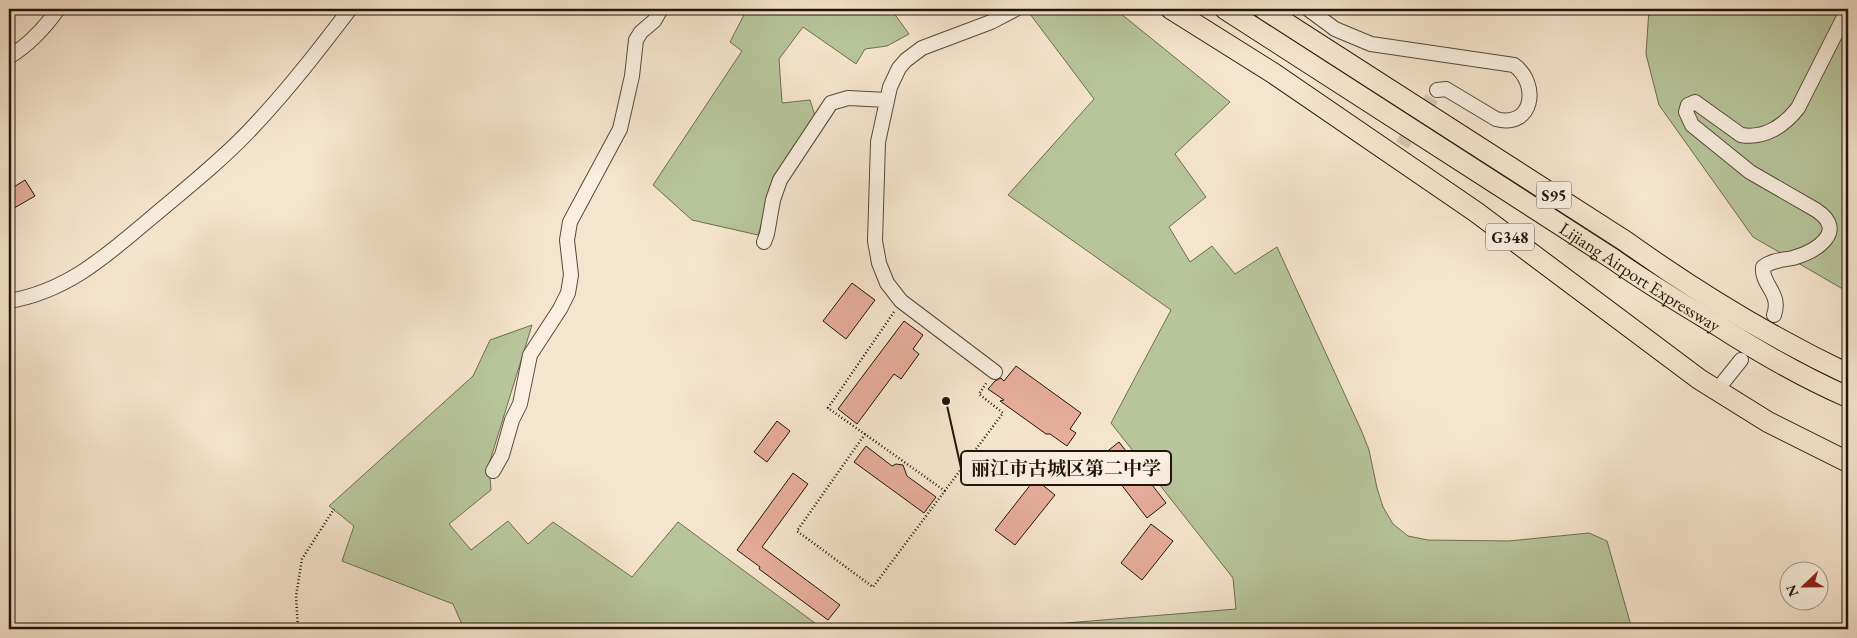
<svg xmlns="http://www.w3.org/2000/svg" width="1857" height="638" font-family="'EB Garamond','Noto Serif SC',serif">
  <rect width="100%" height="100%" fill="#f6e5ce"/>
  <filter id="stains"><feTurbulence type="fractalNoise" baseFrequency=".004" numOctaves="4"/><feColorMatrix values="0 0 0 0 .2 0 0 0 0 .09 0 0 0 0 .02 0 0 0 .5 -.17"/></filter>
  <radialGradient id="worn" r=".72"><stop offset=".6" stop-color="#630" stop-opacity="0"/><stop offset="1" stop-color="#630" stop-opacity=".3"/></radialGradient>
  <path fill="#b8c59b" stroke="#6c6e53" d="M747,9H891L909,34L887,46L865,49L856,64L803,27L779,59L782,103L810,100L815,116L776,176L758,235L692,220L653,185L742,51L730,42Z
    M1037,9H1115L1230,102L1175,154L1206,197L1169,227L1190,262L1212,246L1235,274L1277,247L1362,432L1369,450L1377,488L1383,507L1393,524L1408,536L1428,540L1509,541L1589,533L1607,541L1632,629H993L1236,609L1233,578L1111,423L1171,310L1008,195L1094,99L1030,14Z
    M1649,9H1848V292L1753,237L1659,105L1646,54Z
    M532,325L489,464L491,490L449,524L471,550L508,521L528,544L553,522L632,577L678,522L823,629H464L453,604L342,561L354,526L329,506L473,376L490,340Z"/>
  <path fill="#e6ad9b" stroke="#21160b" d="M25,180L35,196L9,211V190Z
    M852,283L875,300L846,339L823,321Z
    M904,321L923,335L913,349L919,354L901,379L894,374L857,424L838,409Z
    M1016,366L1081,413L1070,429L1076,433L1067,446L1050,434H1046L1000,401L1004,400L988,389L995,381L1001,378L1004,381Z
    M777,421L790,431L767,462L754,452Z
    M1119,442L1166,503L1147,518L1100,457Z
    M866,446L892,466L896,464L903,465L907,476L936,497L924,513L854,462Z
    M793,473L808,484L762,547L840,605L828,620L759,569L760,567L737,550Z
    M1035,479L1055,495L1015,545L995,530Z
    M1151,524L1173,541L1142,580L1121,563Z"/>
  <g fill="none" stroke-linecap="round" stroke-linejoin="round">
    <path stroke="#d6c6b1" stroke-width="14" stroke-dasharray="14 7" stroke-linecap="butt" d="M1402,145L1437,90"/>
    <defs>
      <path id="minor" d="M1308,9L1335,29L1371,44L1514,65C1540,84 1533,129 1496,119L1446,89L1437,90
        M9,57C30,44 44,29 58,9
        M764,242L767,234L773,200L780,180L831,103L848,98L887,100
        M9,301C68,291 107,255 151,218C184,190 221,161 251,129C287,91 318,51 350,9
        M1774,315C1782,293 1761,285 1763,267C1772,260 1783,260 1793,258C1817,251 1848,231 1816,210L1750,172L1692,125L1686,112L1688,105L1695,102L1741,135C1764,139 1784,126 1798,108L1848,9
        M995,372L901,301L887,283L879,263L875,241L878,142L890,87L899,68L906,60L922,48L991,22L1016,9
        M1717,390L1741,360
        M493,471L502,455L512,420L520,404L530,355L560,309L568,293L571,275L567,240L570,222L620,129L632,76L636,40L641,32L654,21L661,9"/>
      <g id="highway">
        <path d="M1171,9L1273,73L1476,212L1699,379L1768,422L1848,462"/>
        <path id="s1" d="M1225,9L1613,259C1647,283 1682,304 1717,325C1759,352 1802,377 1848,397"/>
        <path d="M1264,9L1625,241C1695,291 1770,337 1848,374"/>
      </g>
    </defs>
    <use href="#minor" stroke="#564a3c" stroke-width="16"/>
    <use href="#highway" stroke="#21160b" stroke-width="22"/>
    <path stroke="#21160b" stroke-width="2.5" stroke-dasharray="1 2.5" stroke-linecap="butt" d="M894,312L828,408L945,491
      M865,434L797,531L873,587L1003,413L979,394L987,382
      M298,629L296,596L302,559L334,509"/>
    <use href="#minor" stroke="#f9eedf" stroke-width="14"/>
    <use href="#highway" stroke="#f6e5ce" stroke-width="20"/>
  </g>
  <g text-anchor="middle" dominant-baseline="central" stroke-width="4" stroke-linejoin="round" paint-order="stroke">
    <g fill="#f9eedf" stroke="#62574b" stroke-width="1">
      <rect x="1536.5" y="181.5" width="35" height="27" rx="4"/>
      <rect x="1486" y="223.5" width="48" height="27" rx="4"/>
    </g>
    <g font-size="16" font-weight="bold" fill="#21160b">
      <text x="1554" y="195">S95</text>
      <text x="1510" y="237">G348</text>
    </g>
    <g font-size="18" fill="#21160b" stroke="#f9eedf">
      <text stroke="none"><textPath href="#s1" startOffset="494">Lijiang Airport Expressway</textPath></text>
    </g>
  </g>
  <path fill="none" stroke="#21160b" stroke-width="2" d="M946 401L961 468"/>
  <circle fill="#21160b" stroke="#f9eedf" stroke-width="2" cx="946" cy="401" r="5"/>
  <rect fill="#f9eedf" stroke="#21160b" stroke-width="2" x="961" y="451" width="210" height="34" rx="5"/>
  <g font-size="19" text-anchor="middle" font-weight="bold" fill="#21160b">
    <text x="1066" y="475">丽江市古城区第二中学</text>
  </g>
  <rect width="1857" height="638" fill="none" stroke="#f6e5ce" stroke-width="30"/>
  <rect x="10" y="10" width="1837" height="618" fill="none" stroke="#21160b" stroke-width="2.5"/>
  <rect x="15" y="15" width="1827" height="608" fill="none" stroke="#21160b"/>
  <g transform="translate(1804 586) rotate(248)"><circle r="24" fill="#f9eedf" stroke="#a3988a"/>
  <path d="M0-4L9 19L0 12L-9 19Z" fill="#8f2418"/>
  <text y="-8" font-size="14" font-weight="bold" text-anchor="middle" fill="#21160b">N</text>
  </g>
  <rect width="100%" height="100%" filter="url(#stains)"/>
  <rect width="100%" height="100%" fill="url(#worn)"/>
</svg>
